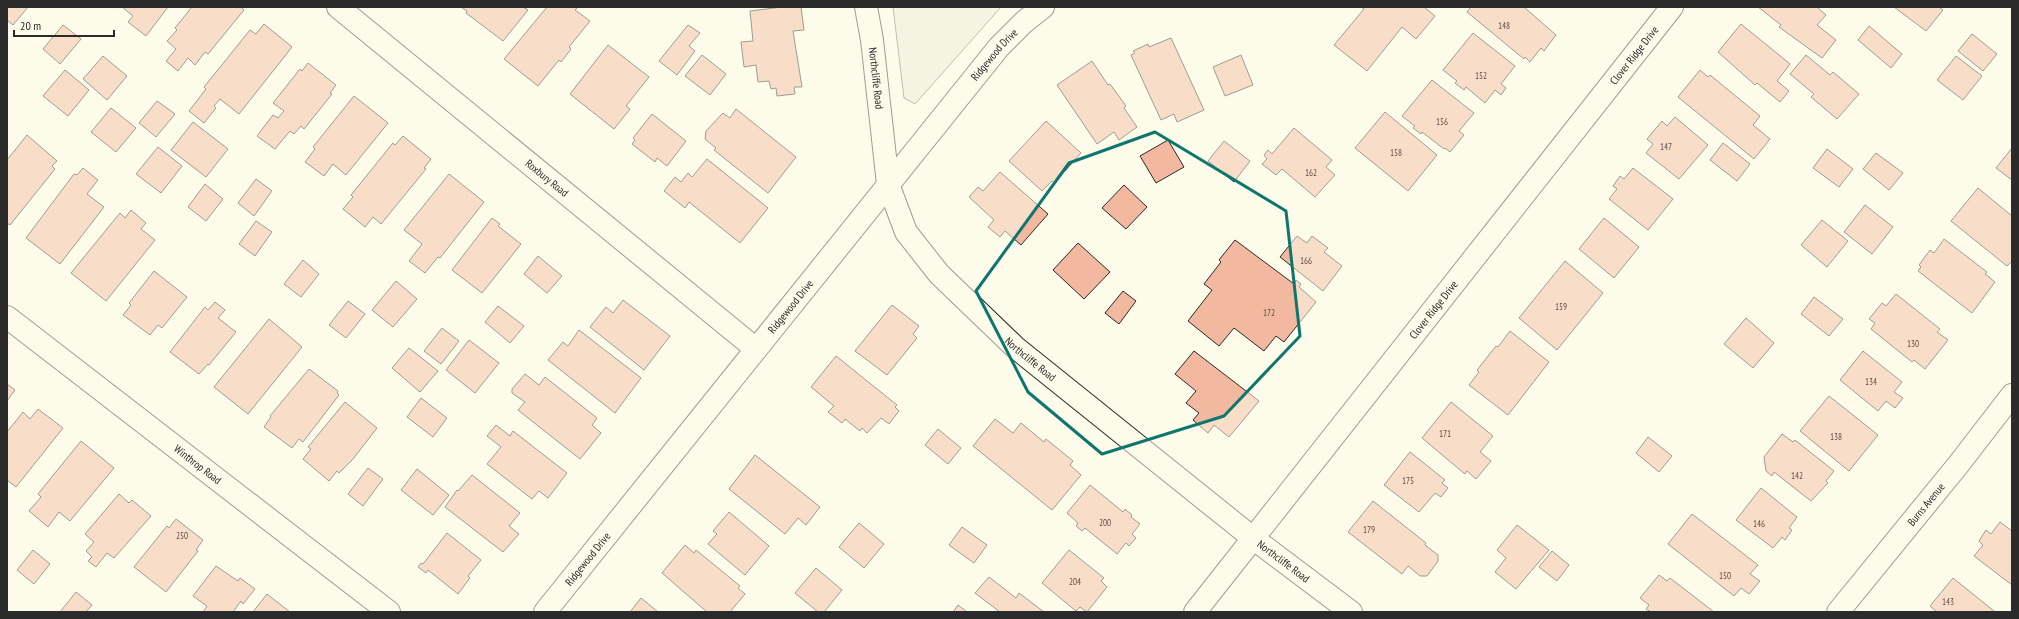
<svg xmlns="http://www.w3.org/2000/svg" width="2019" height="619" font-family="'PT Sans Narrow',sans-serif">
  <rect width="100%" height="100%" fill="#fdfbea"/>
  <path fill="#ecebdb" stroke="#74746e" d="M893,7H1001L915,104L904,98Z"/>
  <path fill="#f2b8a0" stroke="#2b2b2b" d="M7,7H28L13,25L7,20Z
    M122,7H168L146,36L128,22L133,16Z
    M192,7H241L244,10L208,54L205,52L195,65L188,58L178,71L166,61L176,49L167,41L177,30L175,28Z
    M461,7H523L528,10L503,41L466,13L467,11Z
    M547,7H578L575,10L590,21L569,47L571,49L561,62L559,60L538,86L504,59Z
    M782,7H801L804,30L793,31L802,87H794L795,94L777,96L776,88L771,89L769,81L758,82L756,65L744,67L741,42L753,41L750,11Z
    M1361,7H1424L1435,16L1416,39L1402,27L1367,71L1334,45L1364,9Z
    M1471,7H1524L1556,35L1544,51L1541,48L1530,62L1525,57L1524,59L1467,12Z
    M1758,7H1817L1826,15L1817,25L1836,40L1822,58L1779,27L1781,25Z
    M1894,7H1939L1943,10L1926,31Z
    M264,24L292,47L239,114L220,99L214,106L216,108L204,123L189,111L206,89L204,87L250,30L256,34Z
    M1741,24L1790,64L1777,81L1789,91L1780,102L1757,83L1755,85L1718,52Z
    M63,25L81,39L60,64L43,49Z
    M688,25L700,33L689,46L695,51L677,75L659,61Z
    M1869,26L1902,54L1891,68L1858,40Z
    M1473,33L1515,66L1501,84L1506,88L1501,95L1495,90L1485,103L1466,87L1464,90L1455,83L1457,81L1443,70Z
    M1972,34L1997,54L1983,71L1958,51Z
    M1171,38L1204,110L1177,122L1174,114L1161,120L1131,55L1135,53L1133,51L1148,44L1149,47Z
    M608,45L649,77L626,106L630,109L614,129L570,94Z
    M702,55L726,74L710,95L685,76Z
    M1241,55L1253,85L1225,96L1213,67Z
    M1806,55L1830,75L1833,72L1859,94L1837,119L1811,97L1814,94L1790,74Z
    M103,56L127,76L107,100L83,79Z
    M1956,56L1982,76L1963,100L1937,80Z
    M1092,61L1108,85L1110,84L1126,106L1124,108L1137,127L1119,140L1114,132L1097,144L1057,85Z
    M308,63L336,85L330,93L332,94L304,129L301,126L294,134L290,131L275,149L257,136L273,115L278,118L284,111L273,103L300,69L302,71Z
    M65,70L89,90L68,116L43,96Z
    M1700,70L1708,77L1710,75L1760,116L1753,125L1770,139L1754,159L1678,97Z
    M1432,80L1474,113L1459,131L1464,135L1450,152L1445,148L1444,149L1422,132L1421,134L1413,128L1415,126L1402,116Z
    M354,96L388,123L346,175L333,164L324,176L305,162L315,149L313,147Z
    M157,101L175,114L156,137L139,123Z
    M111,108L136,128L116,152L91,132Z
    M736,109L796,157L768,193L714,150L716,148L705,139L706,131L723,113L730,118Z
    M1385,112L1437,155L1408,191L1355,148Z
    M652,114L686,141L667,166L657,158L655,162L632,144L635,140L633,138Z
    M1675,117L1708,145L1679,179L1646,153L1653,144L1647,139L1662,121L1667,126Z
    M1046,121L1081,153L1054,183L1052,181L1042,191L1009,161Z
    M193,122L228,149L206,177L171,150Z
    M1294,128L1332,160L1326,167L1335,175L1315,197L1282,169L1276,175L1262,164L1267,159L1264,155L1268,150L1272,154Z
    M27,135L57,161L52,166L55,169L10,225L7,223V160Z
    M403,136L431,159L424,168L426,169L381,224L373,217L365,227L343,209L353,197L351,195L393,143L395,145Z
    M1168,140L1184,167L1156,183L1140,156Z
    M1224,141L1250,161L1234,182L1208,161Z
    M1723,143L1750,164L1737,181L1710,160Z
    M158,147L182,166L161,193L136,174Z
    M2012,148V180L1996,168Z
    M1827,149L1853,169L1839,187L1813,168Z
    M1876,153L1903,173L1889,190L1863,169Z
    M707,159L768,208L740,243L689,202L685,208L664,191L675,177L681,182L688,173L692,177Z
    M83,168L98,180L87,194L104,207L60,264L26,238L74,174L77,175Z
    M1633,168L1673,199L1648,230L1609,199L1617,189L1613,186L1620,176L1624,179Z
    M1000,172L1048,214L1021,245L1005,231L1000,237L988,227L994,220L969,197L978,187L983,191Z
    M449,174L484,202L440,258L438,257L425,273L409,261L422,244L404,230Z
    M256,179L272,191L254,216L238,203Z
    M205,184L223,199L206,221L188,207Z
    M1124,185L1147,207L1126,229L1102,208Z
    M1978,188L2012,216V261L2007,266L1951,221Z
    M1865,205L1893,227L1872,254L1844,232Z
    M131,210L146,223L141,229L155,240L106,301L71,273L120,213L125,218Z
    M492,218L500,224L498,226L521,244L482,293L452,270Z
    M1604,218L1639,247L1614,278L1579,249Z
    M1822,220L1848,241L1827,267L1801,245Z
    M256,221L272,232L255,256L239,244Z
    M1297,236L1307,243L1312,236L1328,248L1324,252L1342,266L1323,291L1280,257Z
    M1944,239L1987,272L1985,274L1995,282L1972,313L1918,271L1921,267L1919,265L1930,250L1934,253Z
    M1235,240L1294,284L1296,280L1301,284L1299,287L1316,302L1284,342L1276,336L1264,351L1234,328L1219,346L1188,321L1212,290L1204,284L1221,262L1219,260Z
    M1078,243L1110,272L1084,299L1053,270Z
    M538,256L562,276L547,293L524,274Z
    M303,260L319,274L301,297L284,284Z
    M1565,261L1603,293L1557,350L1519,318Z
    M154,271L187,297L162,328L158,325L150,335L123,315L131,305L129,303Z
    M396,281L417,299L393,327L372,310Z
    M1123,291L1136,301L1119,324L1105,313Z
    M1896,294L1940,329L1937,332L1948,340L1925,369L1914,360L1912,362L1871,329L1875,323L1869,319L1882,303L1886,306Z
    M1814,297L1843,319L1829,336L1801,314Z
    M623,300L670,336L644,370L590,327L606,307L613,313Z
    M348,301L365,314L346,338L329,325Z
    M215,302L225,310L218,318L236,332L209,365L208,364L199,374L170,352L205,307L208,310Z
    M892,305L919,326L913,334L917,338L887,375L855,351Z
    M498,306L524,326L510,343L485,322Z
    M1746,318L1774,343L1753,368L1724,344Z
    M269,319L302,347L248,414L214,387Z
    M442,328L459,341L441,364L424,351Z
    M579,330L641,378L615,413L548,360L563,342L568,346Z
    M1510,331L1549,362L1508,415L1469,385L1479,372L1477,370L1496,346L1498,347Z
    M469,340L499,363L475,393L446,370Z
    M409,348L438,371L420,392L392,368Z
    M1194,351L1259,401L1229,437L1214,425L1208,433L1193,420L1199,413L1186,403L1196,391L1175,374Z
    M1863,351L1902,382L1894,392L1903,398L1895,408L1886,401L1878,411L1840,380Z
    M836,356L897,405L895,407L899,411L889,424L881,418L867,433L862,428L860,431L845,419L842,423L828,412L834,406L811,387Z
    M309,369L338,391L337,393L339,395L303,442L299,439L292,448L264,427L271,417L270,416Z
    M525,374L539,385L545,377L597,418L592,425L601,433L580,459L518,410L525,402L512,393V389Z
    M7,384L15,390L7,401Z
    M1829,396L1878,435L1849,471L1800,431Z
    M421,398L447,418L433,437L407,417Z
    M345,402L377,428L353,459L339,473L337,471L329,481L303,459L311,449L308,447Z
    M1451,402L1493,436L1480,452L1491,461L1476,479L1467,471L1465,474L1422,438Z
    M38,409L63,428L16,487L7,480V432L23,412L30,419Z
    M995,419L1013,433L1021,423L1044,442L1046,439L1073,461L1070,465L1081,475L1052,510L973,446Z
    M496,425L510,436L513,431L567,473L548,498L539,491L532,499L487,464L501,447L487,436Z
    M938,429L961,448L948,464L925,445Z
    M1782,434L1793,442L1795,440L1834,471L1826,481L1828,483L1811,501L1774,472L1772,476L1766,471L1764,457Z
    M1648,437L1672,456L1659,472L1636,453Z
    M81,441L114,468L70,521L59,512L48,527L29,511L41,497L38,494Z
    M1410,452L1445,480L1442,483L1448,488L1441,497L1435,493L1419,512L1384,485Z
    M755,455L820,507L806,525L798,518L785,534L729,489Z
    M368,468L383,479L363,506L348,494Z
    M417,469L449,495L433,515L401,490Z
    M472,475L520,513L509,526L519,534L503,552L445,507L457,490L458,491Z
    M1090,485L1123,512L1125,509L1132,515L1131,517L1140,524L1132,534L1136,538L1129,546L1126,543L1117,554L1085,528L1082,531L1076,526L1078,523L1067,513Z
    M1761,488L1797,517L1789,528L1792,530L1785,540L1782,537L1773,548L1736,520Z
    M119,494L129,503L132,500L151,516L114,558L107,553L96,567L88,561L92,557L86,551L94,542L85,534Z
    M1373,501L1426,543L1425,545L1438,555V561L1427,576H1420L1408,566L1402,574L1348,532Z
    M729,512L769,546L745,575L708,544L717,534L713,531Z
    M1692,514L1758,565L1750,574L1760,581L1749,594L1741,588L1734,596L1668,544Z
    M176,519L203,540L196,550L198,551L166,592L134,567L167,526L169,528Z
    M2000,522L2012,531V585L1974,556L1983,545L1979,541L1986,530L1991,534Z
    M859,523L884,544L864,568L839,547Z
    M1517,525L1549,550L1516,589L1495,572L1506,558L1497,550Z
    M962,527L987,545L974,563L949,545Z
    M447,533L481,560L468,576L470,578L458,594L428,570L426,573L418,567L421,563L423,564Z
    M685,545L694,553L696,550L740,586L738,588L745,594L730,612H707L662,573Z
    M33,550L50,564L34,584L17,570Z
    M1069,550L1104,578L1101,581L1107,587L1087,612L1080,607L1076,611L1042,583Z
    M1552,551L1569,565L1557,581L1539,567Z
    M216,566L238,581L240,578L255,589L243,604L241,601L233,612H203L207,606L193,596Z
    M816,568L842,590L824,612H818L795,593Z
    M1659,575L1667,581L1670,578L1714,612H1651L1646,609L1649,605L1640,598Z
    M989,577L1016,598L1019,593L1044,612H1000L975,593Z
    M1953,578L1994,611L1993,612H1937L1930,606Z
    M76,592L92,605L86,612H60Z
    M267,594L290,612H253Z
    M641,598L658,612H630Z
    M958,605L967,612H953Z"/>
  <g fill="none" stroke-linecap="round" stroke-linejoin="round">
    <defs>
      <g id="minor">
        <path id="s1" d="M338,7L756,349"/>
        <path id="s2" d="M866,7L872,40L888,184L906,232L939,274L1015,347L1254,539L1351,612"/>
        <path id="s3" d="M7,317L389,612"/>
        <path id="s4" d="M545,612L999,47L1024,22L1043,7"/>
        <path id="s5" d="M1195,612L1672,7"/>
        <path id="s6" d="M1838,612L1958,465L2012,395"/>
      </g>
    </defs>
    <use href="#minor" stroke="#2b2b2b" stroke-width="24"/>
    <use href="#minor" stroke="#fdfbea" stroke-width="22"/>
  </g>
  <path d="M0 0H2019V619H0ZM1155,132L1286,211L1300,336L1224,416L1102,454L1028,392L976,291L1069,163Z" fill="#fdfbea" fill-opacity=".55" fill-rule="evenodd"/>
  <path fill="none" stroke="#0f766e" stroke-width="3" stroke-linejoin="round" d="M1155,132L1286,211L1300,336L1224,416L1102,454L1028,392L976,291L1069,163Z"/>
  <g text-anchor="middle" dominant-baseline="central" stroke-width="3" stroke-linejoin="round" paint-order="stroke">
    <g font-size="9" fill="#5d4e48">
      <text x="1504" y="25">148</text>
      <text x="1481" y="75">152</text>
      <text x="1442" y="121">156</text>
      <text x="1666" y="146">147</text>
      <text x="1396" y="152">158</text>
      <text x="1311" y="172">162</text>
      <text x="1306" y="260">166</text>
      <text x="1561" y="306">159</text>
      <text x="1269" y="312">172</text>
      <text x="1913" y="343">130</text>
      <text x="1871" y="381">134</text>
      <text x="1445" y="433">171</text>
      <text x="1836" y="436">138</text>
      <text x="1797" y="475">142</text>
      <text x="1408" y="480">175</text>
      <text x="1105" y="522">200</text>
      <text x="1759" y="523">146</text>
      <text x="1369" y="529">179</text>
      <text x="182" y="535">250</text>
      <text x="1725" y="575">150</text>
      <text x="1075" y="581">204</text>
      <text x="1948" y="601">143</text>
    </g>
    <g font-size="11" fill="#2b2b2b" stroke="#fdfbea">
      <text stroke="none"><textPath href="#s4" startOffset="716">Ridgewood Drive</textPath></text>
      <text stroke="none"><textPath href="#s5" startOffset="709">Clover Ridge Drive</textPath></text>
      <text stroke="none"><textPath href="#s2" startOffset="72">Northcliffe Road</textPath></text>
      <text stroke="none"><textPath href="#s1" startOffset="270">Roxbury Road</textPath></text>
      <text stroke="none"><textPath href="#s4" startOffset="392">Ridgewood Drive</textPath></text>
      <text stroke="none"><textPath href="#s5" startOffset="385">Clover Ridge Drive</textPath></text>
      <text stroke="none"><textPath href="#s2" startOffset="408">Northcliffe Road</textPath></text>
      <text stroke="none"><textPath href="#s3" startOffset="241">Winthrop Road</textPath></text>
      <text stroke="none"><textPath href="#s6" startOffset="139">Burns Avenue</textPath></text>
      <text stroke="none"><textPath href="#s4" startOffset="68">Ridgewood Drive</textPath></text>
      <text stroke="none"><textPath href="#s2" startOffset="732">Northcliffe Road</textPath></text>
    </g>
  </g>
  <rect width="2019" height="619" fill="none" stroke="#2b2b2b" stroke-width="16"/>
  <path d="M14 30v6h100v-6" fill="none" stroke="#2b2b2b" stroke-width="2"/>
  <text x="20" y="30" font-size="12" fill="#2b2b2b" stroke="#fdfbea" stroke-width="3" paint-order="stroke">20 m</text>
</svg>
